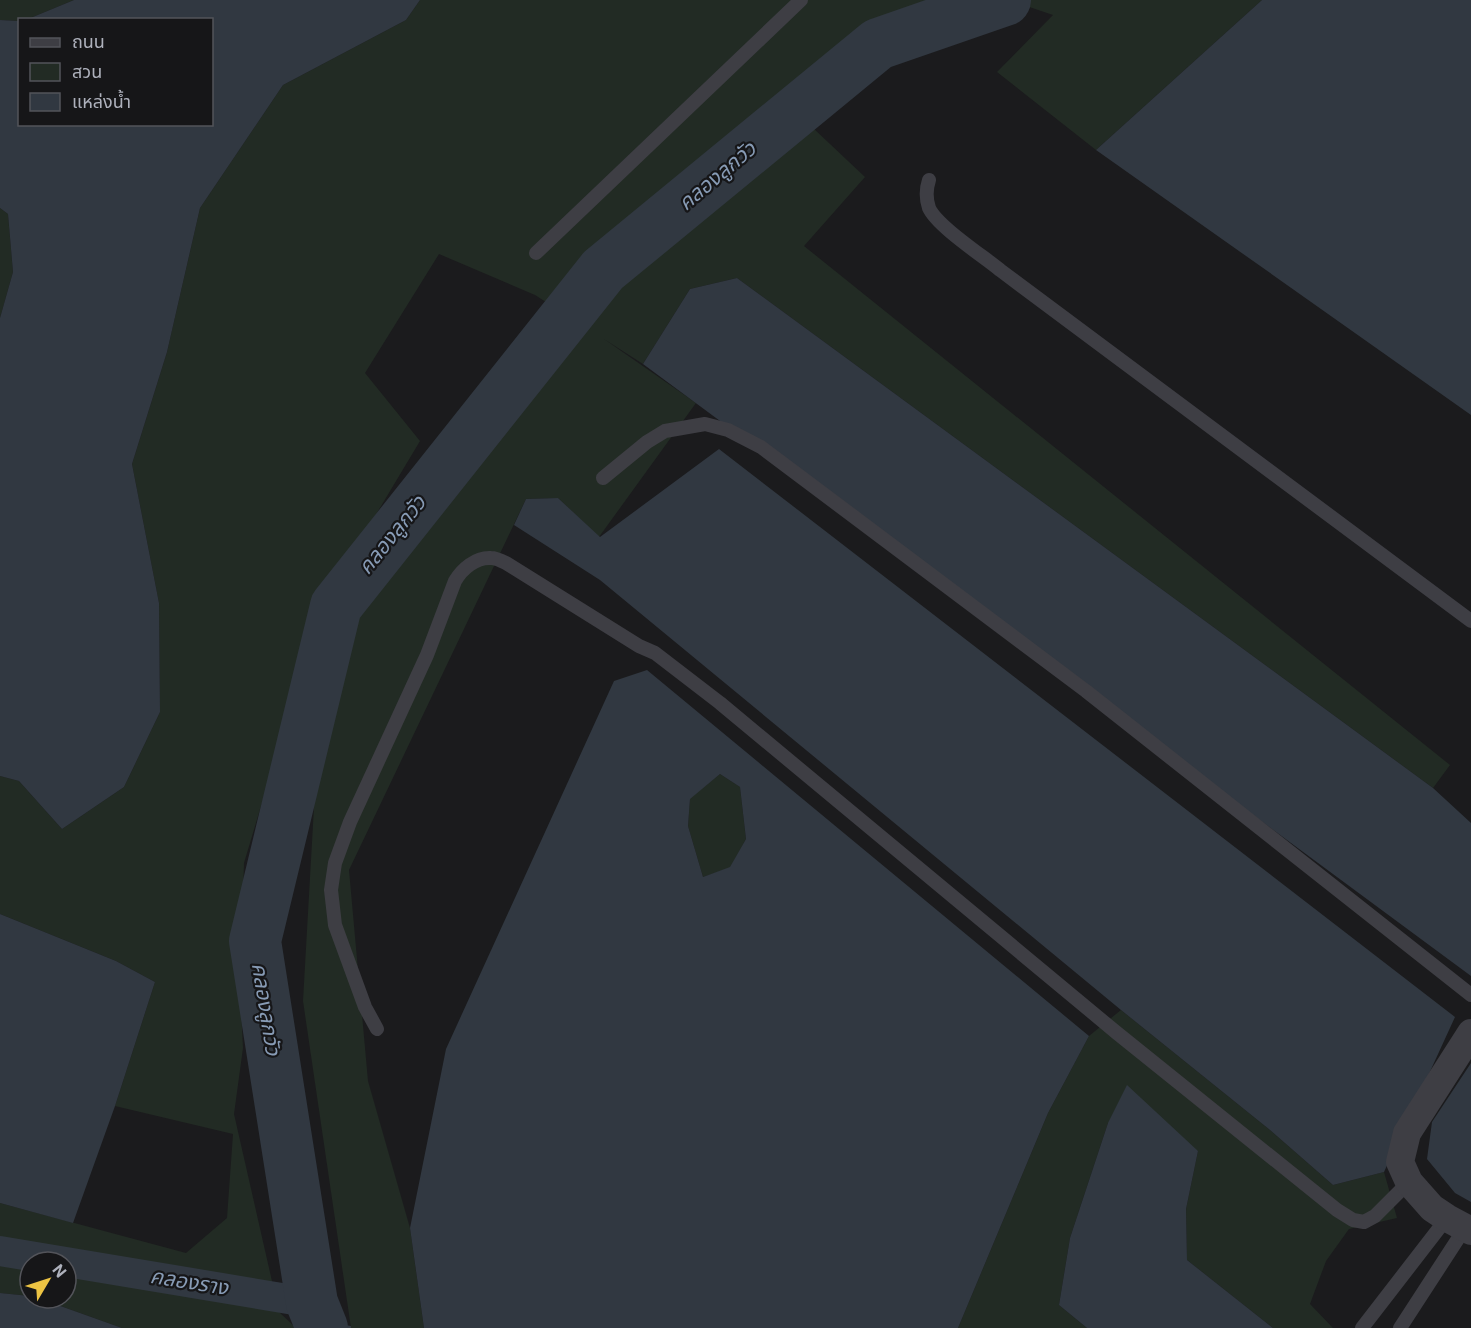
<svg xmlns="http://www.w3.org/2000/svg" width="1471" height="1328" font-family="Roboto,'Noto Sans Thai',sans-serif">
  <rect width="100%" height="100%" fill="#1b1b1d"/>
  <path fill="#222b24" d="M0,0H74L28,19L20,20L19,21L0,20Z
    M420,0H938L778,95L865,177L804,246L1450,765L1433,788L737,278L690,289L643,364L604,339L696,403L599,537L558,498L526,499L349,870L368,1081L410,1228L424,1328H351L303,1001L317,754L357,606L512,414L582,325L535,295L439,254L365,373L420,441L320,608L244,863L240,987L243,1048L234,1114L279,1312L296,1328H122L38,1298H66V1262H30V1296L0,1293V1203L186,1253L227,1218L233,1134L115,1106L155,982L116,961L0,914V776L19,781L62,829L124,787L160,712L159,603L132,464L167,352L200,208L283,85L406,20Z
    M1009,0H1262L1096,150L997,72L1053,15Z
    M0,208L8,214L13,272L0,318Z
    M720,774L740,787L746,839L730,868L703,877L688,826L690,798Z
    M1121,1010L1270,1130L1333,1185L1384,1172L1397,1218L1349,1229L1326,1261L1310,1304L1333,1328H1273L1187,1260L1186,1209L1198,1151L1108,1123L1070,1238L1059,1305L1087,1328H958L1048,1113L1089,1036Z"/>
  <path fill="#313841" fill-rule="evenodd" d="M74,0H420L406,20L283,85L200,208L167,352L132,464L159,603L160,712L124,787L62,829L19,781L0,776V318L13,272L8,214L0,208V20L19,21L20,124H212V20L28,19Z
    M1262,0H1471V415L1096,150Z
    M737,278L1433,788L1471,823V976L643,364L690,289Z
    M719,449L1455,1017L1384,1172L1333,1185L1270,1130L1121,1010L600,580L514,525L526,499L558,498L600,537Z
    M647,670L1089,1036L1048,1113L958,1328H424L410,1228L446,1049L614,681ZM720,774L740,787L746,839L730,867L703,877L688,826L690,799Z
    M0,914L116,961L155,982L115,1106L73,1223L0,1203Z
    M1471,1063V1202L1455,1193L1427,1159L1432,1122Z
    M1127,1085L1198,1151L1186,1209L1187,1260L1273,1328H1087L1059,1305L1070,1238L1108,1123Z
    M0,1293L30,1296V1298H38L122,1328H0Z
    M320,1321L351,1326V1328H316Z"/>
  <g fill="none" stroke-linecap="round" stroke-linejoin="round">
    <path stroke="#313841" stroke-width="30" d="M0,1251L66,1262
      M66,1262L312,1303"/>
    <path stroke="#313841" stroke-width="52" d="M322,1328L312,1303L255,941L336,606L603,270L878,44L1005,0"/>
    <path stroke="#3e3e44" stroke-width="14" d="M929,180C926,189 926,199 929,208C937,226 983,256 1000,270L1471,621
      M536,253L801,0
      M603,478L647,442L665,431L705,424L728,430L761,447L1086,691L1471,995
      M377,1029L365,1007L335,925L331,890L335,863L350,822L427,655L455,581C462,569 476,557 491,558C496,558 502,561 506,563L639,646L655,653L720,703L1117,1033L1337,1210L1353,1220L1364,1222L1375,1216L1409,1182
      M1362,1328L1447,1218
      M1400,1328L1465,1228"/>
    <path stroke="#3e3e44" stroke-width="28" d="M1471,1033L1407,1133L1400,1162L1409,1182L1432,1208L1447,1218L1471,1231"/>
  </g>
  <g text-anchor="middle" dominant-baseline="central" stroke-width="4.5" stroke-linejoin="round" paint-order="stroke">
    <g font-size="21" font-style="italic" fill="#879bb5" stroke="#161618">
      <text transform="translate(717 176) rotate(-40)">คลองลูกวัว</text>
      <text transform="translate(392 535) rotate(-51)">คลองลูกวัว</text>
      <text transform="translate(266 1009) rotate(81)">คลองลูกวัว</text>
      <text transform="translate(189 1282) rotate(9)">คลองราง</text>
    </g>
  </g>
  <rect x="18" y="18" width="195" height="108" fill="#161618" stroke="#53545a" stroke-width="1.5"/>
  <rect x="30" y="38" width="30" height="9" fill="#3e3e44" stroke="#53545a" stroke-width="1.5"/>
  <text x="72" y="48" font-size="18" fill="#aeb1bc">ถนน</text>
  <rect x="30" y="63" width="30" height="18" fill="#222b24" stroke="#53545a" stroke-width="1.5"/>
  <text x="72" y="78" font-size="18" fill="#aeb1bc">สวน</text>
  <rect x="30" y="93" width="30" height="18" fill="#313841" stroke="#53545a" stroke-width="1.5"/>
  <text x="72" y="108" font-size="18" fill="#aeb1bc">แหล่งน้ำ</text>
  <g transform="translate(48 1280) rotate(51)"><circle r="28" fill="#161618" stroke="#53545a" stroke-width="1.5"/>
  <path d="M0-4.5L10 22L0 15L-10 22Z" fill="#ecc343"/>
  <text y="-9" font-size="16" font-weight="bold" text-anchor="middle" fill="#aeb1bc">N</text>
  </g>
</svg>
